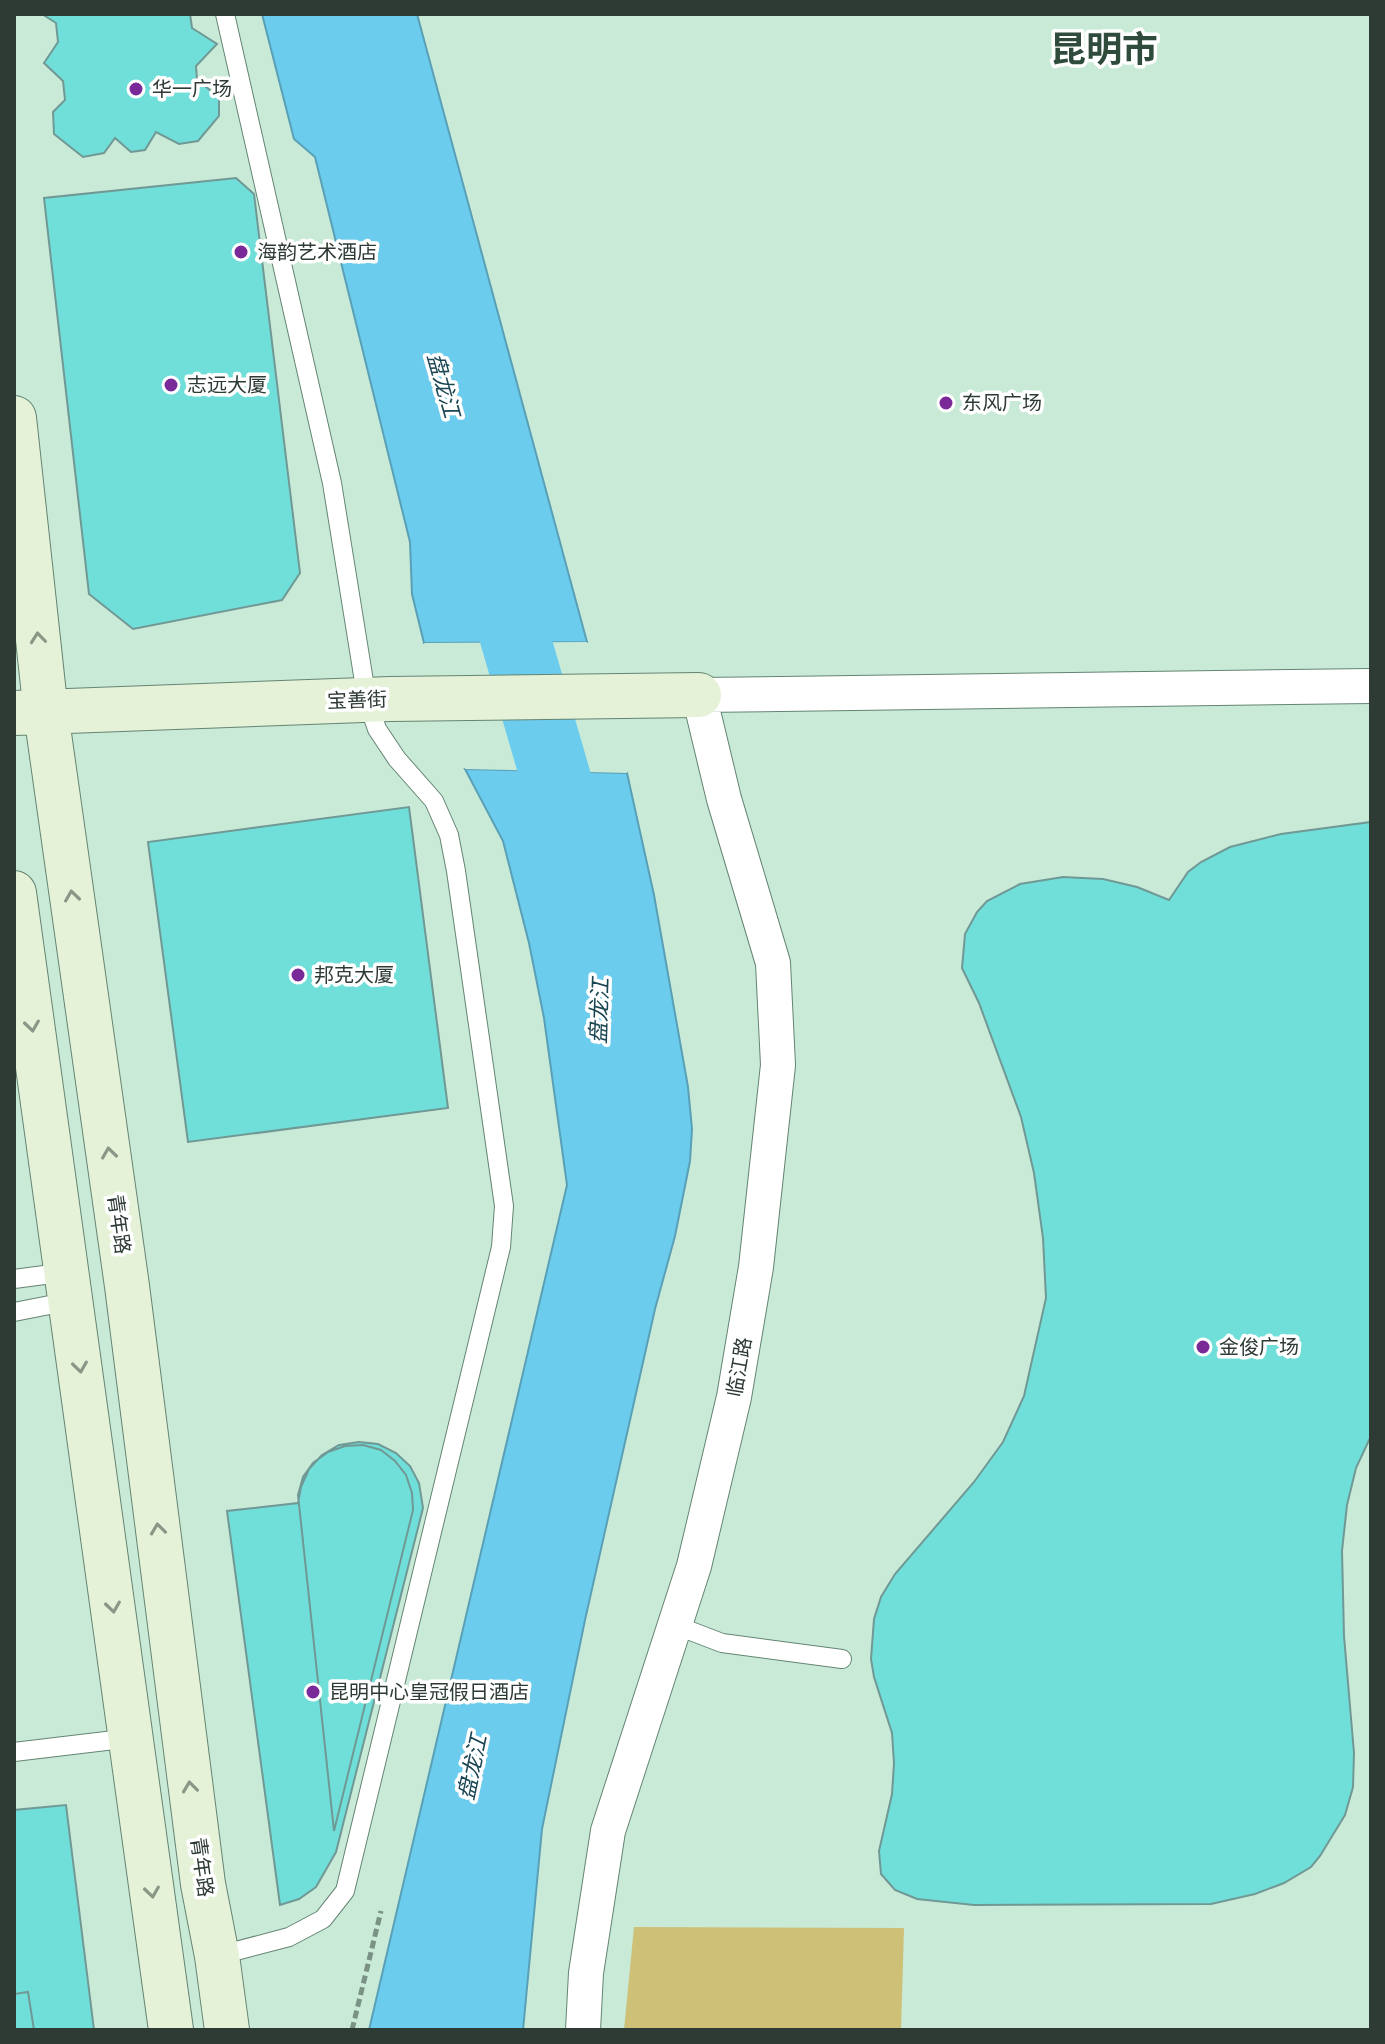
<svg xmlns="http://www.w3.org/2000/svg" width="1385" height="2044" font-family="Raleway,'Noto Sans SC',sans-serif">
  <rect width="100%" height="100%" fill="#c8ead7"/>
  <path fill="#cec077" d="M634,1927L904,1928L901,2030H624Z"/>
  <path fill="#6ccced" stroke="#59a0b6" stroke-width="2" d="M262,14H417L587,642L424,643L412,594L410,542L315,157L294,139Z
    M465,769L627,773L654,895L688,1087L692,1129L690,1161L675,1236L655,1309L585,1620L542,1829L523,2030H369L567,1185L544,1018L529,943L503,841Z"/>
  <path fill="#c8ead7" d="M587,642L588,646L425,647L424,643Z
    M465,765L626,769L627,773L465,769Z"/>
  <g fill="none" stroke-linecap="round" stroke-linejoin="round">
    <path stroke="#6ccced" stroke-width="70" d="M490,551L580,862"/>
  </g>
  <path fill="#71dfd9" stroke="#709895" stroke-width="2" d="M190,14L192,28L217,44L196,66L197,80L219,97V116L198,141L179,144L156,132L145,150L131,152L115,138L104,153L83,157L54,134L53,112L65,100L63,81L44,63L58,42L56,23L42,14Z
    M236,178L254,194L300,573L282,600L133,629L89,594L44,198Z
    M409,807L448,1108L188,1142L148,842Z
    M1371,822V1436L1356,1468L1347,1505L1342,1551L1344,1636L1354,1753L1353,1787L1345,1815L1320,1856L1311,1867L1284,1883L1255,1894L1211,1904L974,1905L917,1899L895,1890L881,1874L879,1851L892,1794L894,1763L892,1733L874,1677L871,1659L874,1619L881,1597L895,1574L974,1482L1003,1442L1024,1396L1046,1298L1043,1238L1034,1173L1021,1117L979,1003L962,968L965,934L977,912L987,901L1020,884L1063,877L1103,879L1137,887L1169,900L1188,872L1201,862L1230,847L1281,834Z
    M359,1442L378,1444L396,1453L410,1466L419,1483L423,1508L336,1852L316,1887L299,1899L280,1905L227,1511L298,1503L301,1487L309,1469L322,1455L339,1445Z
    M359,1442L378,1444L396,1453L410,1466L419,1483L423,1508L336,1852L316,1887L299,1899L280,1905L227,1511L298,1503L301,1487L309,1469L322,1455L339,1445Z
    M363,1445L381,1450L395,1461L406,1475L412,1493L413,1510L334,1831L298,1495L303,1477L313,1463L328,1452L345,1446Z
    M66,1805L94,2030H14V1810Z
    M28,1992L34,2030H14V1994Z"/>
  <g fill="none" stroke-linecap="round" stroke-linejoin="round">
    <defs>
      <path id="lane" d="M14,1279L67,1272
        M14,1312L70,1301
        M675,1625L722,1643L842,1659
        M14,1752L131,1738
        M217,1956L289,1937L323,1919L345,1891L501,1247L504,1206L456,871L449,835L434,801L397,759L377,729L367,700L332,483L225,14"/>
      <path id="street" d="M583,2030L586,1973L608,1831L694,1566L734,1397L756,1267L778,1065L773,963L724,799L699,695L1371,686"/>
      <path id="secondary" d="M14,418L46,713L127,1286L203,1884L217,1956L227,2030
        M14,713L390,699L699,695
        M14,893L171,2030"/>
    </defs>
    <use href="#lane" stroke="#658473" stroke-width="20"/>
    <use href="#street" stroke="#658473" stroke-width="36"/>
    <use href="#secondary" stroke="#658473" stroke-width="46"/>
    <path stroke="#7a9285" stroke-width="5" stroke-dasharray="8 4" stroke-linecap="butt" d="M352,2030L381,1911"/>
    <use href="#lane" stroke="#fff" stroke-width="18"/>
    <use href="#street" stroke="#fff" stroke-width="34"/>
    <use href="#secondary" stroke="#e6f2d8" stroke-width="44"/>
  </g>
  <defs><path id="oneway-chevron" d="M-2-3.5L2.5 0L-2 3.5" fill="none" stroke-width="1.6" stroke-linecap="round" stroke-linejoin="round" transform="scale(2)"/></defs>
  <g stroke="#8a9686">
    <use href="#oneway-chevron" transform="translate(38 638) rotate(-96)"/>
    <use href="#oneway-chevron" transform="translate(72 896) rotate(-98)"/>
    <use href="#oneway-chevron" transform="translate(32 1026) rotate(82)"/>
    <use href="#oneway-chevron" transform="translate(109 1153) rotate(-98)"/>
    <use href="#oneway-chevron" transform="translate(80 1367) rotate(82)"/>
    <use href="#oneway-chevron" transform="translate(158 1529) rotate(-97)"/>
    <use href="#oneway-chevron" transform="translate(113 1607) rotate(82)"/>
    <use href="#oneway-chevron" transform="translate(190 1787) rotate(-97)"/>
    <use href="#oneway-chevron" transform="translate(152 1892) rotate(82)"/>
  </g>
  <g fill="#7a2999" stroke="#fff" stroke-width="3">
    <circle cx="136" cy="89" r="8"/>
    <circle cx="241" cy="252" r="8"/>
    <circle cx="171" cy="385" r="8"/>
    <circle cx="946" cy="403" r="8"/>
    <circle cx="298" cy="975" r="8"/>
    <circle cx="1203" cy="1347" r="8"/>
    <circle cx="313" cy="1692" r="8"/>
  </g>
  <g text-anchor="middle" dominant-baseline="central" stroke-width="7" stroke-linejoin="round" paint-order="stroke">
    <g font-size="20" fill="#2e3b34" stroke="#fff" text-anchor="start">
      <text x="152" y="89">华一广场</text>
      <text x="257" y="252">海韵艺术酒店</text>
      <text x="187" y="385">志远大厦</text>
      <text x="962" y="403">东风广场</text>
      <text x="314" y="975">邦克大厦</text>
      <text x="1219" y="1347">金俊广场</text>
      <text x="329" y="1692">昆明中心皇冠假日酒店</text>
    </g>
    <g font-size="20" fill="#2e3b34" stroke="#fff">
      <text transform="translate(357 700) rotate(-2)">宝善街</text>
      <text transform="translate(119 1224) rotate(82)">青年路</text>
      <text transform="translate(739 1367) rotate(-80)">临江路</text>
      <text transform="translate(202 1867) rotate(82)">青年路</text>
    </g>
    <g font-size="22" font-style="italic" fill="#1a4553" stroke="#fff">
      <text transform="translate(444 385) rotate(74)">盘龙江</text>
      <text transform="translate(599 1011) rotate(-88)">盘龙江</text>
      <text transform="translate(472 1767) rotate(-78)">盘龙江</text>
    </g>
    <g font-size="36" font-weight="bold" fill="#2e4b3c" stroke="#fff">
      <text x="1104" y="49">昆明市</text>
    </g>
  </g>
  <rect width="1385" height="2044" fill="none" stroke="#2e3b34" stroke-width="32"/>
</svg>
